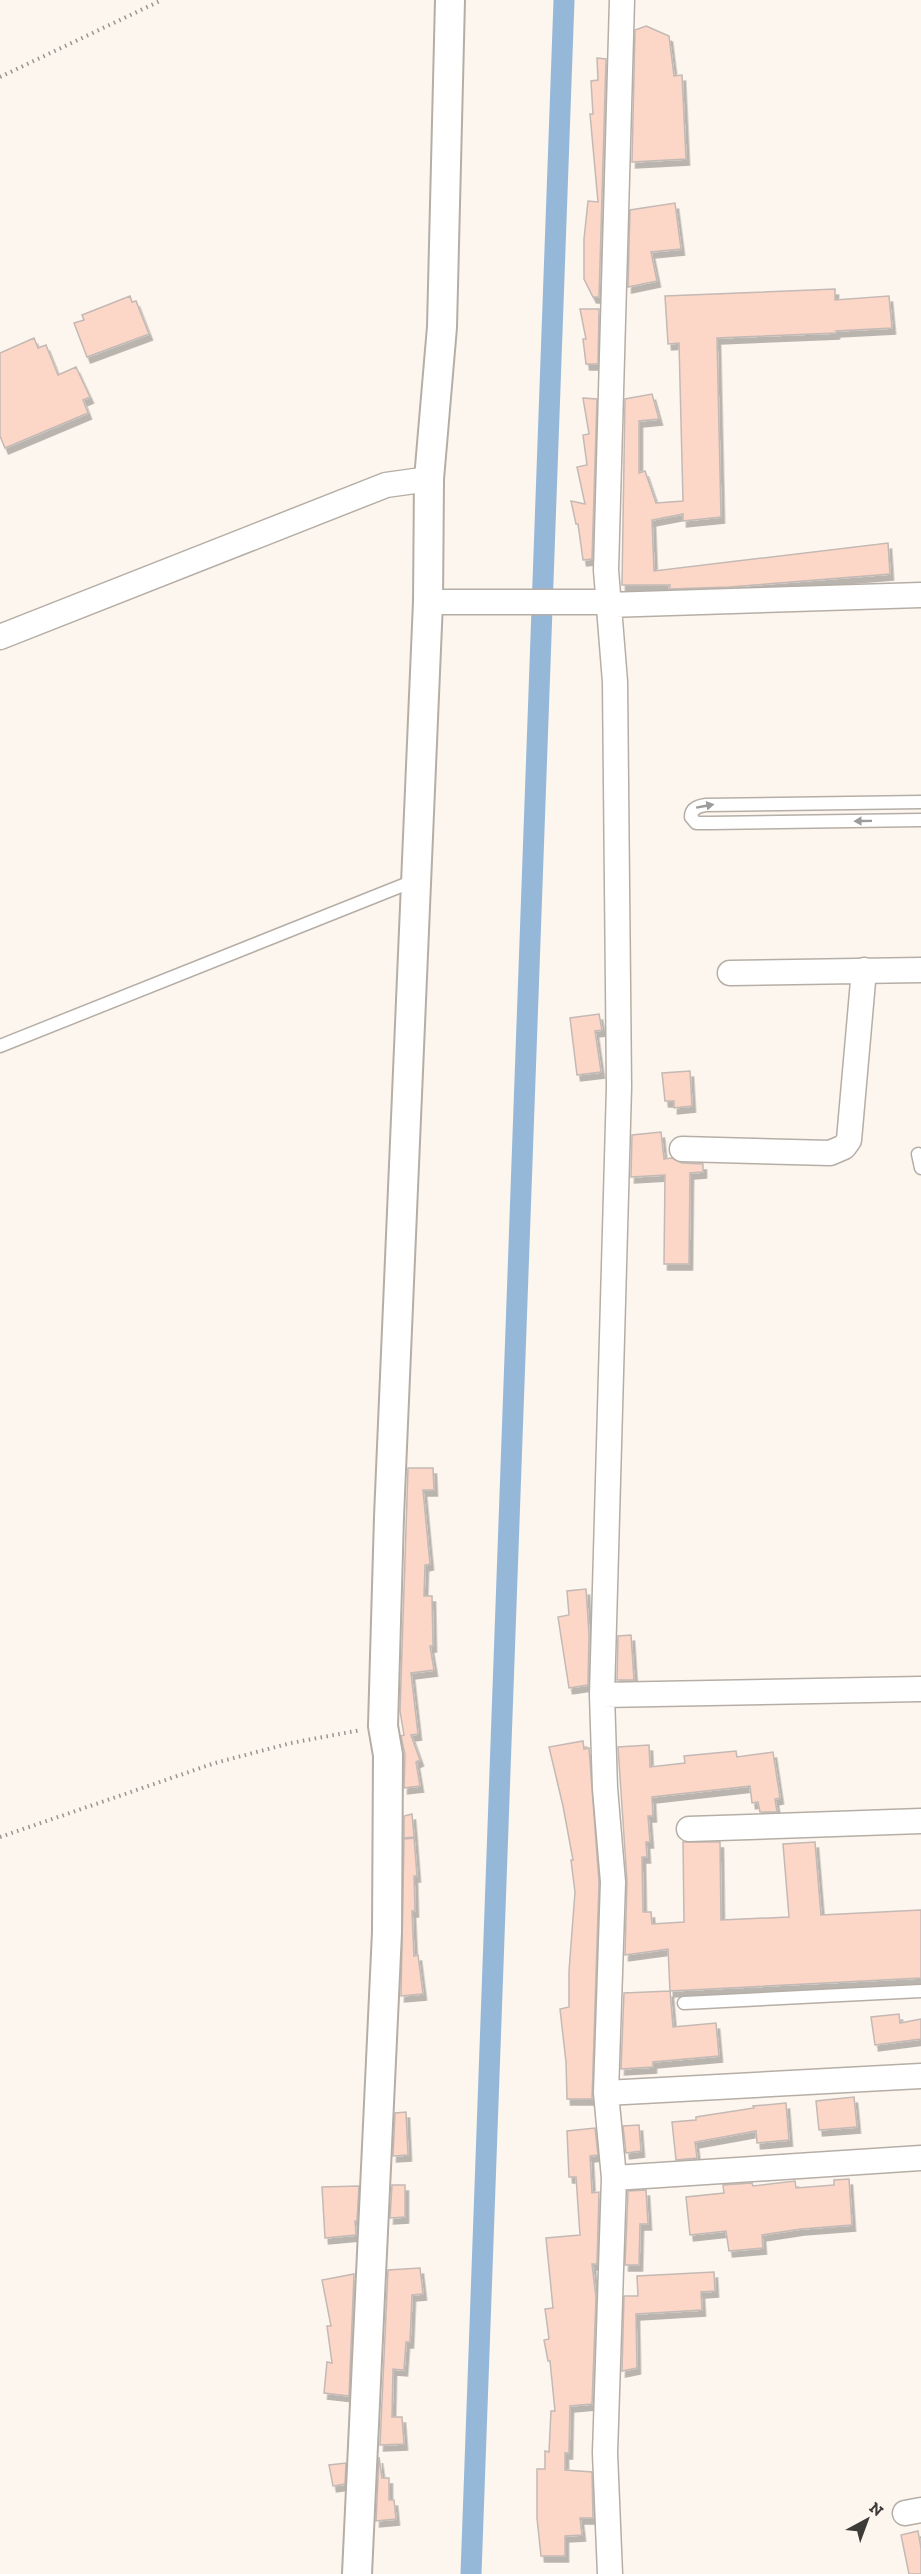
<svg xmlns="http://www.w3.org/2000/svg" width="921" height="2574" font-family="'Zilla Slab',serif">
  <defs>
    <filter id="shadow"><feDropShadow dx="3.5" dy="6" stdDeviation="0" flood-color="#0004"/></filter>
  </defs>
  <rect width="100%" height="100%" fill="#fdf6ee"/>
  <g fill="none" stroke-linecap="round" stroke-linejoin="round">
    <path stroke="#96b8d8" stroke-width="21" d="M471,2574L564,0"/>
  </g>
  <path fill="#fcd7c7" stroke="#c4b9b5" stroke-width="1.5" filter="url(#shadow)" d="M646,26L669,36L674,76L682,75L686,159L632,162L635,30Z
    M597,58L606,59L599,297H593L584,279V239L588,201L598,202L590,114H593L591,81L598,80Z
    M675,203L681,249L651,252L657,281L628,287L630,210Z
    M835,289V300L889,296L892,328L836,331V333L717,338L721,517L683,521V514L652,520L654,571L888,543L890,574L729,587L669,589L670,585H622L625,399L652,394L659,419L639,421V473L645,471L656,503L683,501L679,343L668,344L665,296Z
    M130,296L132,302L136,301L149,334L87,357L74,323L84,320L82,315Z
    M580,309H599L598,364H586L583,339H586Z
    M34,338L38,348L46,345L58,375L76,367L90,397L83,400L88,413L5,448L0,436V353Z
    M583,398L597,399L592,559L583,560L578,524H576L571,501L585,504L577,467L587,465L583,435L589,434Z
    M599,1014L602,1030L595,1031L601,1072L577,1075L570,1018Z
    M690,1071L692,1106L674,1108V1101H665L662,1073Z
    M661,1132L664,1159L672,1158L682,1163L703,1164V1172L690,1173L689,1264H664L665,1175L631,1177L632,1135Z
    M408,1468H433L434,1490H423L430,1564L425,1565L424,1596H432L433,1646H430L434,1670L411,1673L418,1734L411,1735L420,1760L416,1762L420,1786L404,1788L405,1755L401,1736L404,1735L400,1711Z
    M586,1589L589,1634L588,1685L569,1688L558,1617L569,1615L567,1591Z
    M631,1635L634,1680H617L618,1636Z
    M583,1741L584,1749L589,1748L599,1882L592,2099H567L566,2062L560,2009L569,2007V1971L575,1892L571,1860H573L563,1806L549,1747Z
    M649,1745L650,1767L685,1763L684,1756L736,1751L737,1757L773,1752L780,1798L775,1799L777,1812H760L758,1802L752,1803L750,1786L652,1797L653,1816H648L650,1842H646L647,1857H642L643,1912H651L652,1924L684,1922L683,1842H720L721,1920L789,1917L783,1844L815,1842L821,1915L921,1910V1978L670,1991L668,1949L625,1955L627,1881L618,1747Z
    M412,1814L414,1837L404,1838V1816Z
    M414,1838L417,1876H414L415,1911H412L414,1956L418,1955L423,1994L401,1996L404,1839Z
    M670,1991L673,2027L716,2023L719,2056L653,2062V2067L621,2069L624,1993Z
    M899,2014L900,2023L921,2019V2039L875,2045L871,2017Z
    M854,2097L857,2127L819,2130L816,2101Z
    M786,2103L789,2140L757,2143L756,2131L695,2142L697,2158L676,2160L672,2122L696,2120V2117L754,2108L753,2106Z
    M406,2112L408,2155L393,2156L395,2113Z
    M639,2125L641,2151L626,2153L623,2126Z
    M595,2128L598,2155L590,2156L592,2193L599,2192L597,2264H592L596,2298L592,2404L570,2406L569,2453H565V2470L592,2472L593,2518H580L582,2535L565,2536V2556H541L537,2518V2469H545V2451L549,2452L551,2411H555L550,2361H548L544,2340L549,2339L545,2309L553,2308L546,2238L580,2235L576,2177H569L567,2131Z
    M849,2179L852,2225L801,2229L762,2235L763,2248L729,2251L726,2231L690,2235L686,2197L724,2193L723,2185L752,2183L753,2186L795,2181L796,2188L834,2185V2180Z
    M392,2185H405V2217L390,2218Z
    M359,2186L357,2221H355L356,2235L325,2238L322,2187Z
    M646,2190L648,2224H640L639,2265H625L628,2191Z
    M420,2268L423,2294L412,2295L410,2342H406L404,2370L393,2369L392,2417H402L404,2444L380,2445L388,2270Z
    M714,2272L715,2291L701,2292L702,2310L636,2314L637,2368L622,2371L624,2296H638L637,2276Z
    M354,2274L349,2396L324,2393L327,2362L332,2363L327,2326H331L322,2280Z
    M379,2457L382,2478H389V2500H394L396,2519L376,2521Z
    M346,2463L345,2484L333,2486L329,2465Z
    M918,2531L921,2548V2574H909L901,2535Z"/>
  <g fill="none" stroke-linecap="round" stroke-linejoin="round">
    <defs>
      <path id="service" d="M921,802L706,805C698,806 691,809 691,817L696,823H710L921,820
        M0,1046L416,880
        M918,1154L921,1168
        M684,2003L921,1991"/>
      <path id="minor" d="M428,602H599L608,605L921,595
        M0,637L386,485L429,479
        M730,973L921,970
        M682,1149L830,1153L844,1147L849,1140L864,970
        M602,1695L921,1689
        M689,1829L921,1821
        M606,2093L921,2076
        M614,2178L921,2158
        M905,2513L921,2510
        M610,2574L605,2453L614,2178L606,2093L613,1882L605,1788L602,1695L619,1087L615,682L606,570L622,0"/>
      <path id="tertiary" d="M357,2574L387,1932L388,1755L383,1726L389,1517L428,602L429,479L442,327L450,0"/>
    </defs>
    <use href="#service" stroke="#b5aea6" stroke-width="15"/>
    <use href="#minor" stroke="#b5aea6" stroke-width="27"/>
    <use href="#tertiary" stroke="#b5aea6" stroke-width="32"/>
    <path stroke="#99948f" stroke-width="4" stroke-dasharray="1.5 4.5" stroke-linecap="butt" d="M0,77L162,0
      M0,1837L215,1763L291,1743L361,1730"/>
    <use href="#service" stroke="#fff" stroke-width="12"/>
    <use href="#minor" stroke="#fff" stroke-width="24"/>
    <use href="#tertiary" stroke="#fff" stroke-width="28"/>
  </g>
  <defs><path id="oneway-solid" d="M-6-.8H1V-3.2L6.5 0L1 3.2V.8H-6Z" transform="scale(1.5)"/></defs>
  <g fill="#9e9c9b">
    <use href="#oneway-solid" transform="translate(705 806) rotate(-10)"/>
    <use href="#oneway-solid" transform="translate(863 821) rotate(179)"/>
  </g>
  <g transform="translate(867 2520) rotate(41)" stroke="#fdf6ee" stroke-width="4.5" paint-order="stroke">
  <path d="M0-4.5L10 22L0 15L-10 22Z" fill="#3d3a37"/>
  <text y="-9" font-size="16" font-weight="bold" text-anchor="middle" fill="#3d3a37">N</text>
  </g>
</svg>
